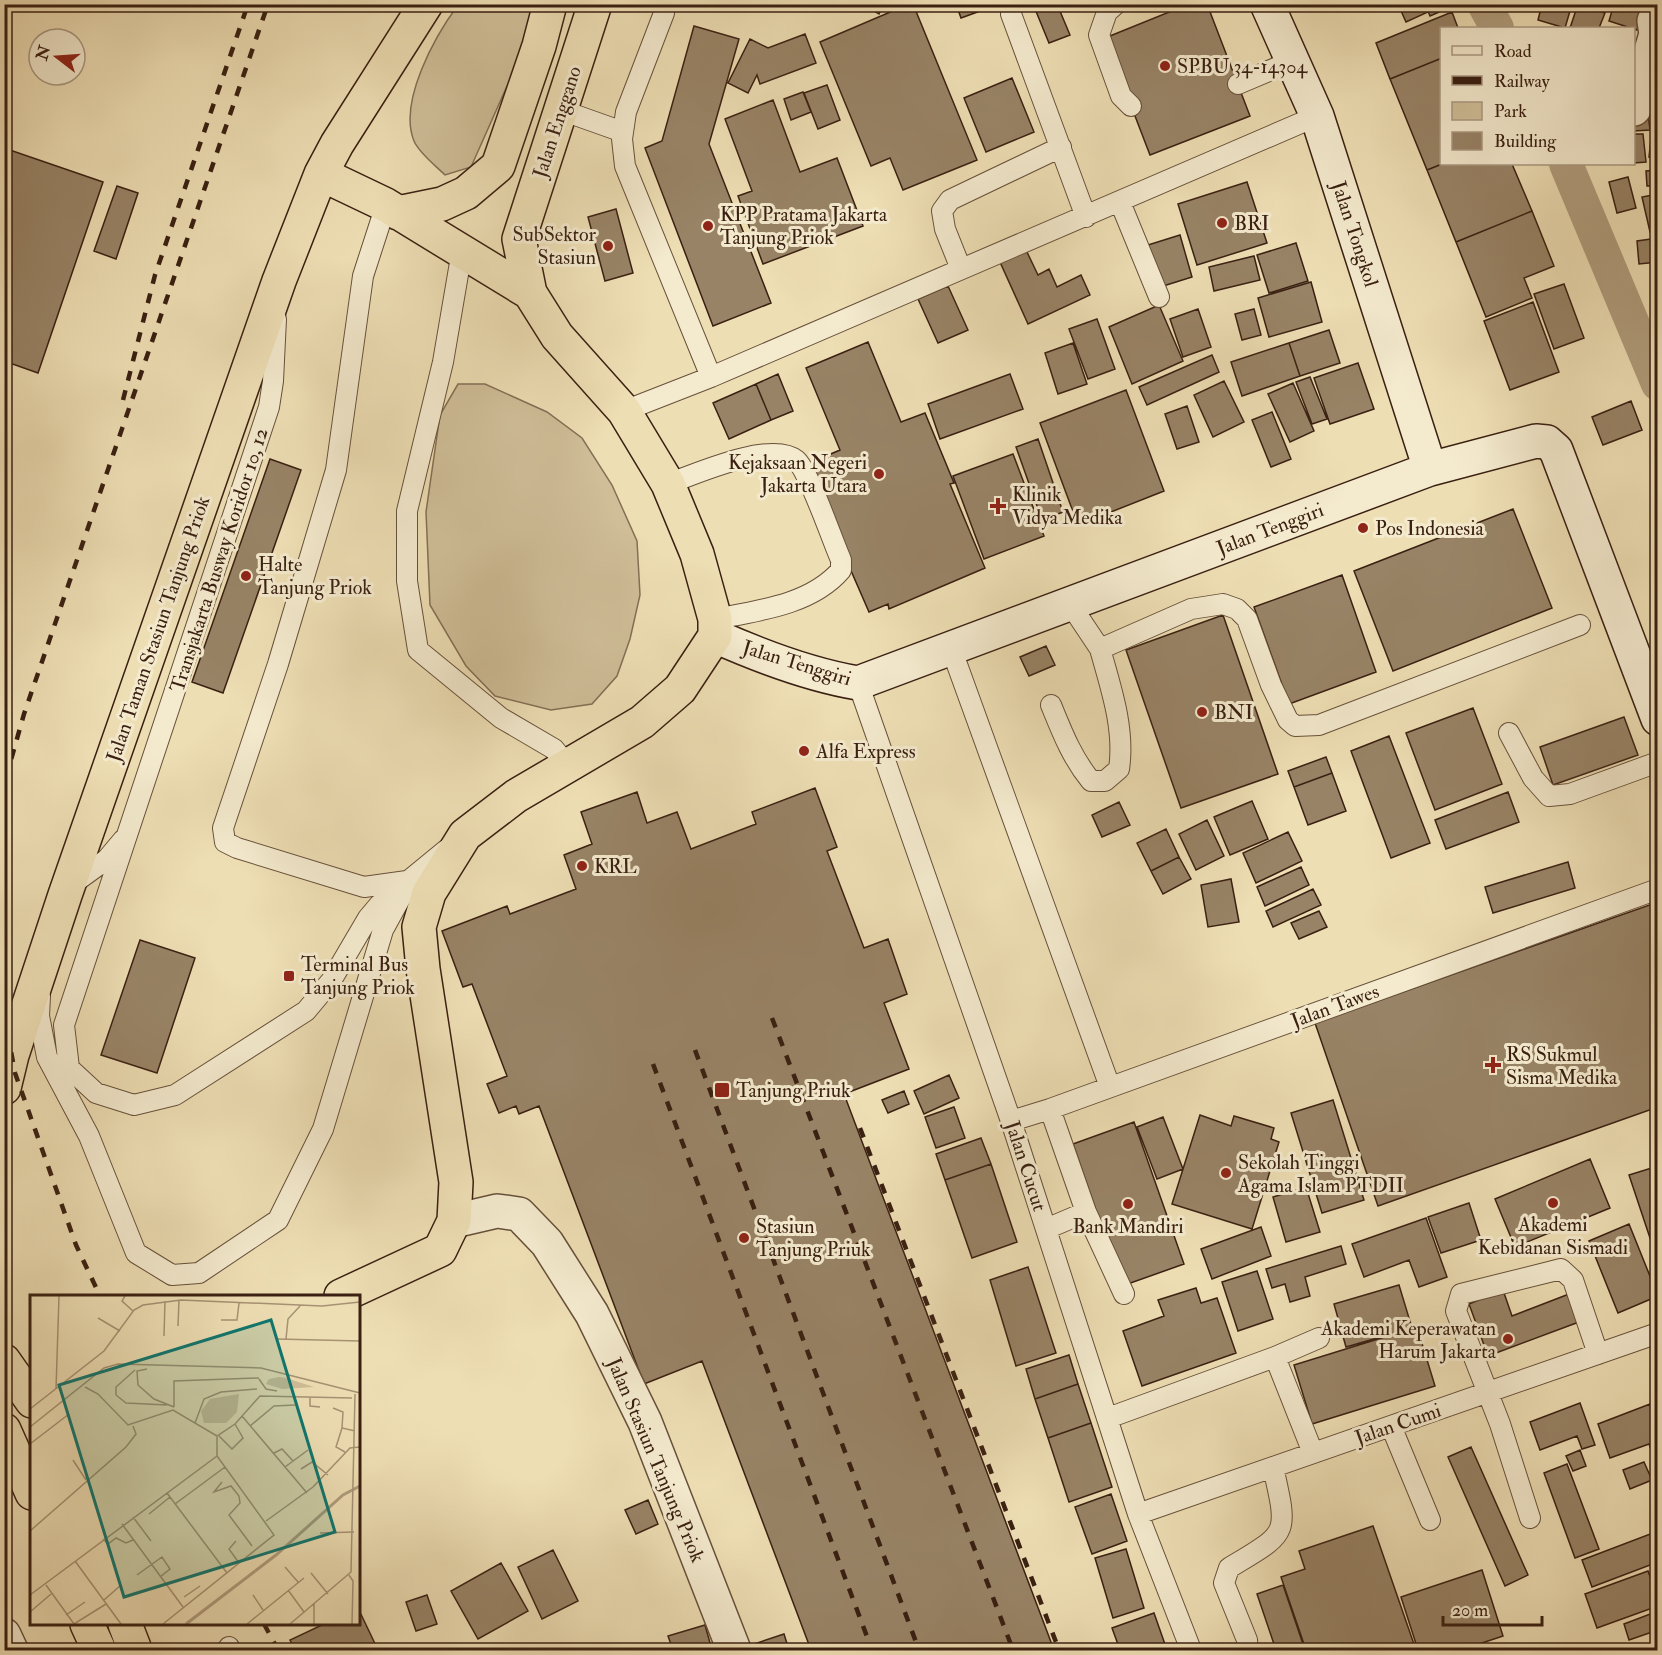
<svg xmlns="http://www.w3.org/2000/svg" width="1662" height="1655" font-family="'IM FELL Double Pica',serif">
  <rect width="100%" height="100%" fill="#eedeb4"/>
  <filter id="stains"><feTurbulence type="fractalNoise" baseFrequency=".00333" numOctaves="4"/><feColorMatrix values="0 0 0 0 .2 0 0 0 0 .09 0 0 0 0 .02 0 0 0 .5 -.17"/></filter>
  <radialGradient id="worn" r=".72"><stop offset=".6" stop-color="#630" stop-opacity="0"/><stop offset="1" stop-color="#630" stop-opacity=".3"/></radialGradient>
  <path fill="#cfbe98" stroke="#846f55" stroke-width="1.5" d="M458,5H534L516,66L471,167L445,175C436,166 419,153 414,141C398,102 435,36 458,5Z
    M458,384H485L547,412L582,438L612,485L637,541L640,595L630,639L617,676L592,704L551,710L495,696L466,666L430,605L426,512L440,415Z"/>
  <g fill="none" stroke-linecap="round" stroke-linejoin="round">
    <path stroke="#b19d7d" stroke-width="34" d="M1484,4L1497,28
      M1566,164L1658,384"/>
  </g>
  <path fill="#988366" stroke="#3a2012" stroke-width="1.5" d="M862,4H884L879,14Z
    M909,4H913L977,160L903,190L890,158L871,166L820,42Z
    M956,4H981L983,10L961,18Z
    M1033,4H1057L1070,35L1049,43Z
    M1189,4H1207L1250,116L1150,155L1105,38Z
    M1398,4H1424L1428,12L1406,22Z
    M1425,4H1444L1446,9L1430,16Z
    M1542,4H1572L1565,28L1538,20Z
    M1578,4L1605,13L1599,28H1570Z
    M1614,4H1646L1637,30L1609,21Z
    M1452,12L1458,28H1442V58L1390,79L1376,43Z
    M694,26L739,39L709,144L771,303L713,326L645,148L662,141Z
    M805,34L816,63L760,84L757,75L748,93L728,83L750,39L768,48Z
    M1442,58V164L1427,170L1390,79Z
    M1012,78L1034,132L986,152L964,98Z
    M827,85L840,120L818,129L804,93Z
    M803,92L811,112L791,120L784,99Z
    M773,100L800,172L837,158L863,226L763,264L738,196L752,191L725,119Z
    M1648,113L1650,130L1634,131V115Z
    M1652,129L1658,130V158L1649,157Z
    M1634,134H1643L1646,162L1634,163Z
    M4,148L103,182L38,373L4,361Z
    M1442,164H1512L1532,211L1456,242L1427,170Z
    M1658,170V186H1647L1646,171Z
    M1628,177L1636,208L1617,213L1609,182Z
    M1247,182L1267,243L1197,265L1178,204Z
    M117,186L138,193L116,259L94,251Z
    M1658,194V231L1650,232L1642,197Z
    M616,209L633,273L605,281L588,217Z
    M1532,211L1554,266L1524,278L1532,298L1486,317L1456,242Z
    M1180,235L1192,277L1160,287L1148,245Z
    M1658,238V262L1639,264L1637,241Z
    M1296,243L1308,281L1269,293L1257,255Z
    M1026,250L1038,275L1049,269L1057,287L1081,275L1090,295L1028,324L1000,262Z
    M1254,256L1260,280L1214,291L1209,267Z
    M1311,282L1322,322L1269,337L1258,298Z
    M1564,284L1584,338L1554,349L1534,294Z
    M948,286L968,330L938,343L918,299Z
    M1533,302L1559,372L1510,390L1484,321Z
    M1159,305L1183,361L1132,384L1109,327Z
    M1198,309L1211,347L1183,357L1170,319Z
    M1254,309L1261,335L1242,340L1235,314Z
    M1097,319L1115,369L1088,379L1069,329Z
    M1329,330L1340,363L1300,376L1289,343Z
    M868,342L901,422L925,413L954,483L950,484L985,568L889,609L888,604L869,612L805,465L840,450L806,368Z
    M1073,343L1087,384L1058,394L1045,353Z
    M1289,343L1300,376L1242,396L1231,362Z
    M1212,355L1219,372L1147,405L1139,387Z
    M1358,363L1374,409L1330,424L1314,378Z
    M778,374L793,411L771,420L756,384Z
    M1010,374L1023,409L940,439L928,404Z
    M1310,377L1327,419L1312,424L1296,382Z
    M1224,381L1244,422L1213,437L1194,395Z
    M1293,383L1314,431L1290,442L1268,394Z
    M756,384L771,420L729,439L713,403Z
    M1126,390L1164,491L1078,525L1040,423Z
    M1631,401L1642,430L1603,445L1592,417Z
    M1187,406L1199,442L1177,449L1165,414Z
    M1272,412L1291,459L1271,467L1252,420Z
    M1038,439L1063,512L1042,520L1016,447Z
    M1013,454L1044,536L984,559L953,476Z
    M270,459L301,470L223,693L192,682Z
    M1513,509L1552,608L1393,671L1354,571Z
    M1342,575L1376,672L1289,704L1254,607Z
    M1223,615L1278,774L1181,808L1126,650Z
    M1046,646L1055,665L1029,676L1020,657Z
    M1473,708L1502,784L1435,810L1406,733Z
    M1624,717L1638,755L1553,785L1540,747Z
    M1389,736L1430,843L1391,858L1351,751Z
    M1326,757L1332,773L1294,787L1288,771Z
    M1332,773L1346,811L1308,825L1294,787Z
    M815,788L837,847L827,851L864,948L888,939L907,994L884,1003L909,1069L844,1094L1054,1650H811L702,1361L644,1384L539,1106L519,1114L516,1106L499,1113L487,1084L507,1076L472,984L463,987L442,931L507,906L510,914L576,889L564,855L592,844L581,812L637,792L647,823L677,812L691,849L756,824L752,812Z
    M1508,792L1519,822L1446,849L1435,820Z
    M1252,801L1268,839L1230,855L1214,817Z
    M1119,802L1130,825L1102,837L1092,815Z
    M1207,820L1224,856L1196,870L1179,834Z
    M1166,829L1179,857L1151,871L1137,843Z
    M1288,832L1302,861L1256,883L1243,853Z
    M1179,857L1191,879L1163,894L1151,871Z
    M1568,862L1575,888L1493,913L1485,887Z
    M1301,867L1309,885L1265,906L1257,887Z
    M1231,879L1239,922L1208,927L1201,885Z
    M1313,889L1321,905L1273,927L1266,911Z
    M1658,902V1107L1378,1206L1315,1023Z
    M1319,911L1327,927L1299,939L1291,923Z
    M140,940L195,958L157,1073L101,1055Z
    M949,1075L959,1098L924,1114L914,1091Z
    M904,1091L909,1104L888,1113L882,1100Z
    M1333,1100L1364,1200L1322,1213L1291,1113Z
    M954,1107L965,1138L936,1148L925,1117Z
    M1200,1115L1231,1126L1234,1116L1274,1128L1271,1139L1279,1142L1252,1229L1172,1204Z
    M1163,1117L1183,1169L1157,1179L1137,1127Z
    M1134,1122L1184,1264L1122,1286L1073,1144Z
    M981,1138L991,1164L945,1180L936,1154Z
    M1590,1159L1610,1208L1515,1247L1495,1199Z
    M991,1164L1017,1242L972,1258L945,1180Z
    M1658,1166V1262L1629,1175Z
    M1306,1187L1320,1232L1286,1242L1273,1197Z
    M1469,1203L1481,1240L1441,1253L1428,1217Z
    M1426,1218L1447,1277L1419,1287L1409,1260L1364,1277L1352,1244Z
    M1629,1224L1658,1296L1618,1313L1589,1241Z
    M1261,1227L1271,1256L1212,1279L1201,1249Z
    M1341,1246L1346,1264L1305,1277L1310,1296L1290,1302L1285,1284L1272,1288L1266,1269Z
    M1028,1267L1056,1353L1016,1366L990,1280Z
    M1257,1271L1273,1319L1238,1331L1222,1282Z
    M1399,1285L1412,1328L1346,1347L1334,1304Z
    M1196,1288L1201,1303L1217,1298L1236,1353L1142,1386L1123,1331L1164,1316L1158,1300Z
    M1503,1290L1512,1316L1569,1294L1579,1322L1488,1356L1469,1304Z
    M1417,1327L1435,1386L1312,1424L1294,1365Z
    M1069,1355L1078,1384L1035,1399L1026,1369Z
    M1078,1384L1091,1423L1048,1438L1035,1399Z
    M1580,1403L1595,1445L1582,1449L1577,1436L1540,1450L1530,1422Z
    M1650,1404L1658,1425V1468L1649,1444L1610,1458L1598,1424Z
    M1091,1423L1112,1487L1069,1502L1048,1438Z
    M1471,1447L1528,1575L1505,1586L1448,1457Z
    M1580,1450L1586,1466L1573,1471L1566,1456Z
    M1644,1462L1652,1480L1630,1489L1623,1470Z
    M1567,1464L1599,1549L1575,1558L1544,1473Z
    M1111,1494L1127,1541L1092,1554L1075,1507Z
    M648,1500L658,1524L636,1534L625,1510Z
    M1373,1526L1416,1650H1306L1281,1577L1305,1569L1299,1551Z
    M1658,1531V1562L1592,1587L1582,1560Z
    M1126,1549L1144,1608L1113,1618L1095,1558Z
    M553,1550L578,1601L542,1619L518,1567Z
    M501,1563L528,1611L478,1639L451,1591Z
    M1482,1570L1503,1636L1461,1650H1418L1401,1597Z
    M1648,1571L1658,1598V1606L1597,1628L1585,1594Z
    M1283,1585L1305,1650H1276L1257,1594Z
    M427,1595L437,1624L416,1631L406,1602Z
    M358,1608L378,1650H295L290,1640L324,1624H358Z
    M1658,1611V1630L1629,1640L1624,1624Z
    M1154,1613L1167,1650H1120L1112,1628Z
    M705,1625L712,1650H673L668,1636Z
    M784,1634L789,1650H756L754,1644Z"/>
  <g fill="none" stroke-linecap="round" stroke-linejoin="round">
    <defs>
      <path id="lane" d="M1116,4L1107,12L1099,35L1121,96L1131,106
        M664,13L626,112L622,139L625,166L711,377
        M1011,14L1086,217
        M1238,84L1292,61
        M561,110L623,132
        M1120,202L1159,297
        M386,205L363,276L336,470L278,664L223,828L225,842L237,848L364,887L407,881
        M462,251L443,362L407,511V581L418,650L501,718L554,749L569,767
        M961,269L945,229L942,211L950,200L1061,147
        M276,319L273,381L269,407L64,1025L69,1068L96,1093L134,1105L175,1095L306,1011L331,981L368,918L379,905L446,850
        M624,411L711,377L1317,116
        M668,484C695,474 772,440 796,460C809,471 832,540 841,560V570C811,605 757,611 715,619
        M1070,604L1100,649
        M951,648L1110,1087
        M858,683L1011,1121L1138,1514L1191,1650
        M1051,705C1062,732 1072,758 1091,781H1105L1119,769C1125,729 1111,688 1100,649L1191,609L1223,604L1237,609L1247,619L1271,685L1288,720L1295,726L1319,725L1580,625
        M1509,733L1533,778L1549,796L1570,794L1658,762
        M71,885L107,859L123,840
        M40,996L39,1016L47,1057L89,1136L136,1253L172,1275L199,1273L278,1220L323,1129L383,930L406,888
        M1050,1109L1086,1212L1124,1294
        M1011,1121L1050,1109L1658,889
        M1046,1229L1086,1212
        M1275,1357L1313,1453
        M1108,1418L1275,1357L1319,1338
        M1391,1426L1430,1520
        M1138,1514L1658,1333
        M1530,1518L1500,1424L1456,1311L1461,1294L1561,1269L1573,1280L1598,1354
        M229,1647L230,1650
        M1248,1650L1247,1640L1224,1583L1229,1568C1288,1532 1289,1537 1273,1467"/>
      <path id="street" d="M1634,109L1656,34L1654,21L1658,11
        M454,1221L497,1211L519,1214L547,1243L592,1314L645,1422L734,1650
        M4,1635L11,1650"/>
      <path id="secondary" d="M1267,4L1317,116L1430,469
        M715,636C760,656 810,675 858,683L1430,469L1536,441L1547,442L1556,450L1658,719"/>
      <path id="highway" d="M321,174L386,205L530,293
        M398,213L442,204L466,193L498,166L539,46L550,4
        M4,1088L12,1055L65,895L279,281L321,174L337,144L426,4
        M341,1296L440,1250L454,1221L456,1182L423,969L419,927L429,893L465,835L516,796L642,722L680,689L715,636V619L697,554L668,484L624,411L557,336L530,293L519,239L595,4
        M4,1361L32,1401
        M4,1430L32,1493
        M87,1624L99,1650
        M125,1624L135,1650"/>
    </defs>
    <use href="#lane" stroke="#67503a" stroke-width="22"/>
    <use href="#street" stroke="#67503a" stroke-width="36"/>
    <use href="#secondary" stroke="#3a2012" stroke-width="36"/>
    <use href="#highway" stroke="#3a2012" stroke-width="36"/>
    <use href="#lane" stroke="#f4eace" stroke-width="20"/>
    <use href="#street" stroke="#f4eace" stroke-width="33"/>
    <use href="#secondary" stroke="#f4eace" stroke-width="33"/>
    <use href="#highway" stroke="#eedeb4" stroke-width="33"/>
    <path stroke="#3a2012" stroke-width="4.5" stroke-dasharray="10 10" stroke-linecap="butt" d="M123,400L155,275L248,4
      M4,798L7,774L24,714L268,4
      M4,1013L15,1073L76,1245L100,1296
      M772,1018L1013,1650
      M695,1050L919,1650
      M653,1064L872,1650
      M860,1128L1059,1650
      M264,1624L278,1650"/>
  </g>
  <g fill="#8f2418" stroke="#f4eace" stroke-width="2">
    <circle cx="1165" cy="66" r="6"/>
    <circle cx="1222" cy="223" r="6"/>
    <circle cx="708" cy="226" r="6"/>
    <circle cx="608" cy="246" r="6"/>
    <circle cx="879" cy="474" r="6"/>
    <path d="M995 497h6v6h6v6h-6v6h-6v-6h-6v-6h6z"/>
    <circle cx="1363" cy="528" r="6"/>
    <circle cx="246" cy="576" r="6"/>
    <circle cx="1202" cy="712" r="6"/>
    <circle cx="804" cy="751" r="6"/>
    <circle cx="582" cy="866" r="6"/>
    <rect x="283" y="970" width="12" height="12" rx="3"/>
    <path d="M1490 1056h6v6h6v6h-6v6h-6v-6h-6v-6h6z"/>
    <rect x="714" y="1082" width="16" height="16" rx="3"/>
    <circle cx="1226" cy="1173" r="6"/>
    <circle cx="1553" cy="1203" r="6"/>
    <circle cx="1128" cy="1204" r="6"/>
    <circle cx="744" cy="1238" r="6"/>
    <circle cx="1508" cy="1339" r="6"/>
  </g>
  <g text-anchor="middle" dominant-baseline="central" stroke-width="6" stroke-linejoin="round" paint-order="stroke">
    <g font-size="20" fill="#3a2012" stroke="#f4eace" text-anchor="start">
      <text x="1177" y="66">SPBU 34-14304</text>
      <text x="720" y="214">KPP Pratama Jakarta<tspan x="720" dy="23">Tanjung Priok</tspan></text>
      <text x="1234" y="223">BRI</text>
      <text x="596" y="234" text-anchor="end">SubSektor<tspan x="596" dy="23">Stasiun</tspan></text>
      <text x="867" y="462" text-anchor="end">Kejaksaan Negeri<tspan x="867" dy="23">Jakarta Utara</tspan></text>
      <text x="1012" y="494">Klinik<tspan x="1012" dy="23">Vidya Medika</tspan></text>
      <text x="1375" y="528">Pos Indonesia</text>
      <text x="258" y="564">Halte<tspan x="258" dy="23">Tanjung Priok</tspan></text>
      <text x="1214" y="712">BNI</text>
      <text x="816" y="751">Alfa Express</text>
      <text x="594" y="866">KRL</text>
      <text x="301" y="964">Terminal Bus<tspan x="301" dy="23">Tanjung Priok</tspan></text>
      <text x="1506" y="1054">RS Sukmul<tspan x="1506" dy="23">Sisma Medika</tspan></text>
      <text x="736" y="1090">Tanjung Priuk</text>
      <text x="1238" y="1162">Sekolah Tinggi<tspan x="1238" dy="23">Agama Islam PTDII</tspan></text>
      <text x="1553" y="1224" text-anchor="middle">Akademi<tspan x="1553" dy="23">Kebidanan Sismadi</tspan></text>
      <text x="756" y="1226">Stasiun<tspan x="756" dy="23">Tanjung Priuk</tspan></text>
      <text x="1128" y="1226" text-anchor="middle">Bank Mandiri</text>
      <text x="1496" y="1328" text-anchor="end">Akademi Keperawatan<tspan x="1496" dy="23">Harum Jakarta</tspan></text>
    </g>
    <g font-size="20" fill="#3a2012" stroke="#f4eace">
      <text transform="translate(557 122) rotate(-72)">Jalan Enggano</text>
      <text transform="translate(1355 234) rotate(72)">Jalan Tongkol</text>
      <text transform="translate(1270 529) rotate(-21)">Jalan Tenggiri</text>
      <text transform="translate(219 560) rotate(-72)">Transjakarta Busway Koridor 10, 12</text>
      <text transform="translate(158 629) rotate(-71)">Jalan Taman Stasiun Tanjung Priok</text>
      <text transform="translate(797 663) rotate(17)">Jalan Tenggiri</text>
      <text transform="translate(1335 1006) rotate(-20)">Jalan Tawes</text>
      <text transform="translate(1026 1166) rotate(72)">Jalan Cucut</text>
      <text transform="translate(1398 1424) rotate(-19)">Jalan Cumi</text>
      <text transform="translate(656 1460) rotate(67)">Jalan Stasiun Tanjung Priok</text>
    </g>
  </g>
  <g transform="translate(30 1295)">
    <rect width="330" height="330" fill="#eedeb4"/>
    <path d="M249,82L256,83L284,92L252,94L236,89L239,84ZM209,99L207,117L196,128H174L171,116L180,104Z" fill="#cfbe98"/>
    <path fill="none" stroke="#b19d7d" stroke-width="3" d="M156,329L246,260L313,200L330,191"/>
    <path fill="none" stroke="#a69273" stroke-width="1.5" d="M95,1L92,6L103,16M68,23L90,36M191,25H207L209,8M148,31L149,5M134,41L135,6M247,44L330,46M256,44L258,24L270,11M117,74L107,76L108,90L124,104L144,112M105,75L86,92V100L96,108L137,110M229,84L236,94L247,96M55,92L68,99L98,130L143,115L187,141L205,129L230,101L322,103M26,94L29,1M280,102V111L290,112M144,112V86L229,83M303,113L313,117L312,133L325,136M0,114L74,56L104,15L113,10L151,5L292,11L330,7M212,121L277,198M165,128L174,104L191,97L227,94M220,131L244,111L265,110M0,132L74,73L88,69L231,73L330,98M312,133L306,152L315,157M189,141L202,154L213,143L205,129M0,149L39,119M244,158L252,154L263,166M43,165L56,185M255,172L278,155M271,174L282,167L298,180M192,187L184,197L201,191L209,201L210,208L199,220L222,251M137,198L197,278M145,209L195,172M119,219L140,202M103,222L121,246M236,226L283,192L320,153L330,152M92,229L153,312M0,236L96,152L106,139L103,131M290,238L324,237M73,244L78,249L86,243L96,248L103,245M206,246L199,254L209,268M45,266L91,329M255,272L268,287M281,278L298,299M107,280L132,262L140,274L130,282M319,280L323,286L322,329M16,290L44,329L76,309M258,295L274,317M0,300L187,161M223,300L233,315M154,302L170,291M74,305L91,290M0,317L21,299M36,320L55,307M133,329L244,240L187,161V141M217,329L274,283M260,329L321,277L325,99M284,329V309"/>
    <path fill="#0f766e" fill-opacity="0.15" stroke="#0f766e" stroke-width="3" d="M241,25L305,237L94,302L29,90Z"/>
    <rect width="330" height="330" fill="none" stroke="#3a2012" stroke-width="3"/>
  </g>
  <rect width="1662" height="1655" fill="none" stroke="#eedeb4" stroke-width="24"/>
  <rect x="6" y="6" width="1650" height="1643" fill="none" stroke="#3a2012" stroke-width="3"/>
  <rect x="12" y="12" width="1638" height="1631" fill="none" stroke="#3a2012" stroke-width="1.5"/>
  <rect x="1440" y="27" width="195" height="138" fill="#f4eace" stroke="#aa9983" stroke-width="1.5"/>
  <rect x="1452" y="46" width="30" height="9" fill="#f4eace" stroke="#aa9983" stroke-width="1.5"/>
  <text x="1494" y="57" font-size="18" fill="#3a2012">Road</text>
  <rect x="1452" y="76" width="30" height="9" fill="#3a2012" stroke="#aa9983" stroke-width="1.5"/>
  <text x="1494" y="87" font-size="18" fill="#3a2012">Railway</text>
  <rect x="1452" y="102" width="30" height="18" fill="#cfbe98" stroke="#aa9983" stroke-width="1.5"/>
  <text x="1494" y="117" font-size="18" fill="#3a2012">Park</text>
  <rect x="1452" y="132" width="30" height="18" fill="#988366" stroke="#aa9983" stroke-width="1.5"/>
  <text x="1494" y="147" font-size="18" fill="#3a2012">Building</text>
  <g transform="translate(57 57) rotate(287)"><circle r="28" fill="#f4eace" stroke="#aa9983" stroke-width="1.5"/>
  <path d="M0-4.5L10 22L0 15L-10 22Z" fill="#8f2418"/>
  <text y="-9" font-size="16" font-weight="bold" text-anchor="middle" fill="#3a2012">N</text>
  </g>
  <path d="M1443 1616v9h99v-9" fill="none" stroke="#3a2012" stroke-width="3"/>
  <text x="1452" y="1616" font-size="18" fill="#3a2012" stroke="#f4eace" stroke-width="4.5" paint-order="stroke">20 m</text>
  <rect width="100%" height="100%" filter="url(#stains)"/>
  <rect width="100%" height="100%" fill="url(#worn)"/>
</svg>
